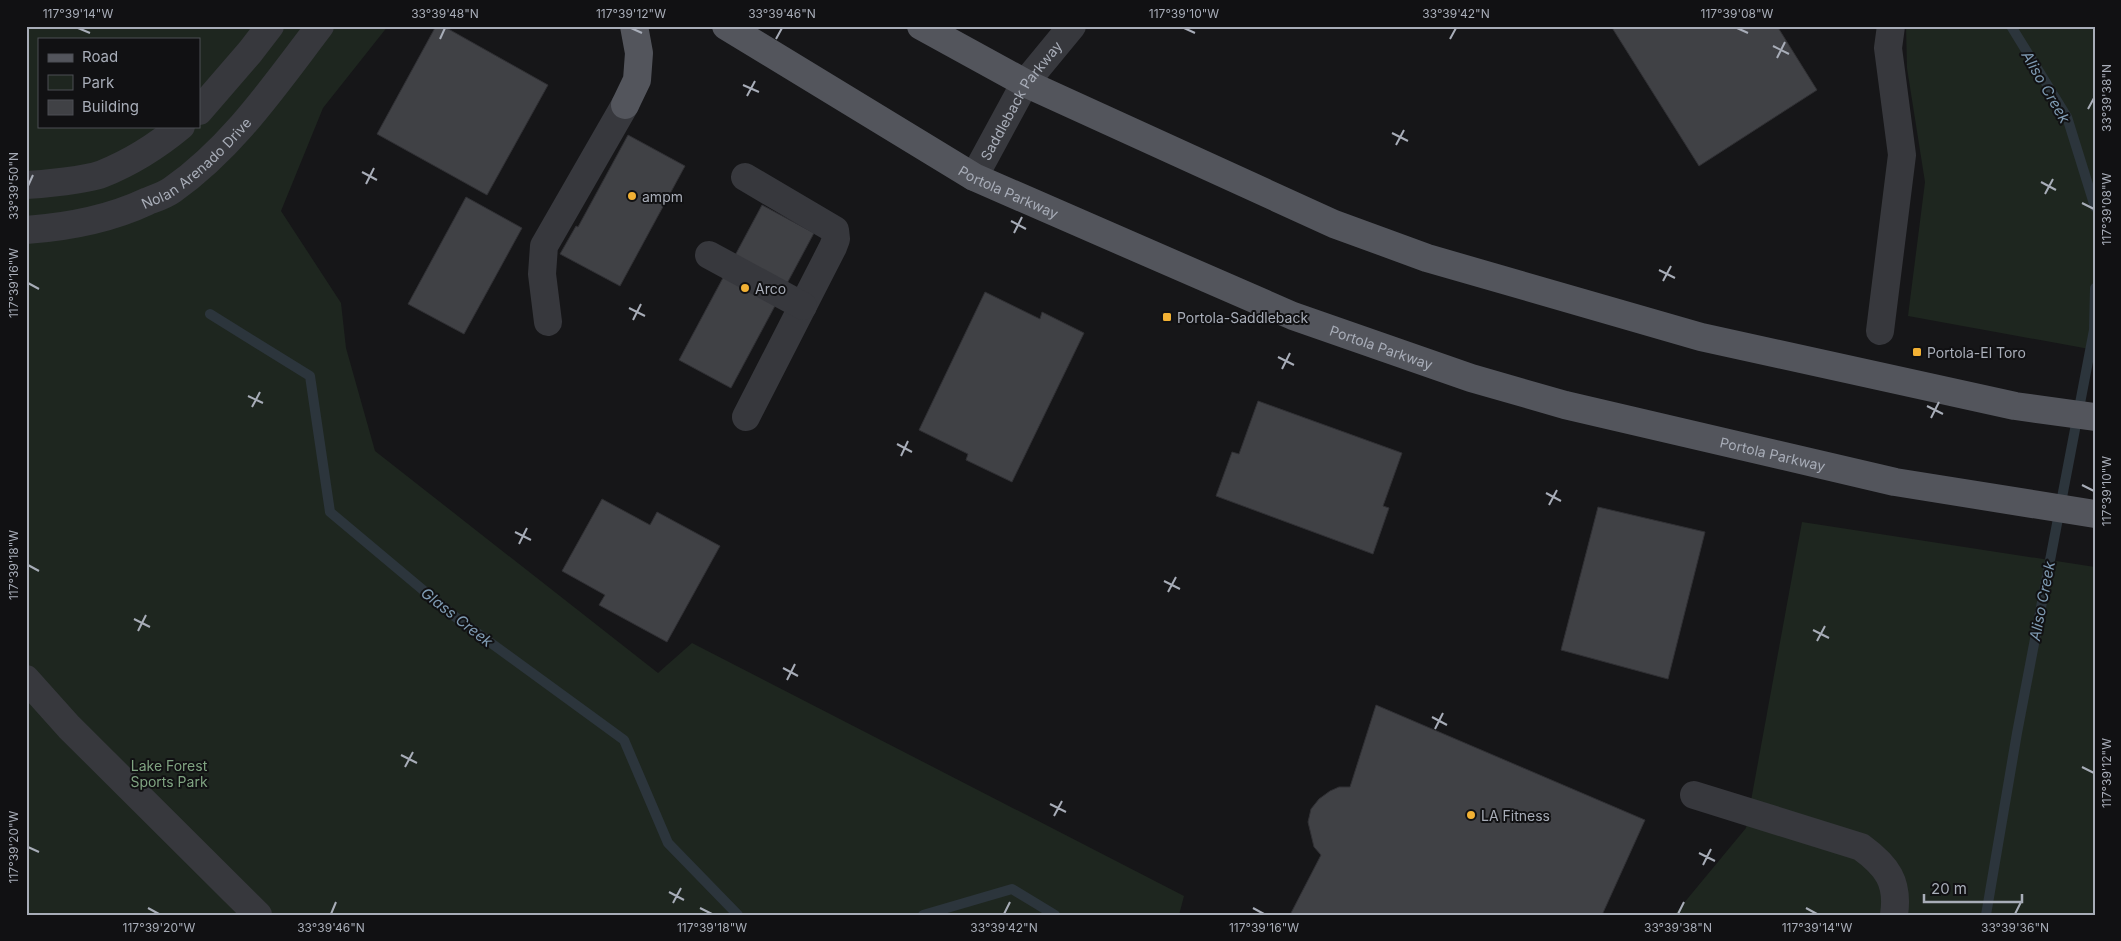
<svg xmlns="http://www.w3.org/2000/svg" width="2121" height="941" font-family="Inter,sans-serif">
  <rect width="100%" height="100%" fill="#161618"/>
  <path fill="#1e261f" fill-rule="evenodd" d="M26,26H388L323,108L281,211L341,303L346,348L375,451L658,673L692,643L1184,896L1179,915H26ZM39,39H199V126H39Z
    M1906,26H2095V350L1908,316L1925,182L1907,68Z
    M1802,522L2095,567V915H1674L1746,828Z"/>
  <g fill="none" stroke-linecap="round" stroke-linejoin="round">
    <path stroke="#2c353c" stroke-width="10" d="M2011,26L2067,117L2095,207
      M210,314L310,376L330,512L454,616L624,740L668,843L738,915
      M923,915L1012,889L1055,915
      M1986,915L2017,733L2094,330L2095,288"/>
  </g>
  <path fill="#404145" stroke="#303034" d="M436,26H443L548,85L487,195L377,134Z
    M1611,26H1777L1817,90L1699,166Z
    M628,135L685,166L620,286L560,254L576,226L578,227Z
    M466,197L522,228L464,334L408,304Z
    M762,205L814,233L731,388L679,360Z
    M985,292L1040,319L1042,312L1084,333L1012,482L966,460L968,454L919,430Z
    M1258,401L1402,453L1383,506L1389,508L1373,554L1216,496L1232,452L1239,454Z
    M602,499L650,525L657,512L720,546L667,642L599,605L605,595L562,571Z
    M1598,507L1705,532L1668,679L1561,650Z
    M1376,705L1645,820L1602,915H1290L1321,855L1314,847L1308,822L1311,809L1319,799L1330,791L1339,787H1350Z"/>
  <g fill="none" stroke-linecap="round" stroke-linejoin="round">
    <g stroke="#37383d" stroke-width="28">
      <path d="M199,111L250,52L270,26"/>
      <path d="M745,177L835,230L836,239L833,247L746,417"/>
      <path id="s1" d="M974,177L1025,83L1072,26"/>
      <path d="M26,185C45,184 86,180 102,174C132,162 157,146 181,126"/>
      <path id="s2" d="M26,230C68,227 110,219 148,201C156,198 165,195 172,190C233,147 275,85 320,26"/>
      <path d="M709,255L803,306"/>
      <path d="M548,322L542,274L544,246L625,105"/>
      <path d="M1880,331L1902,155L1888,48L1891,26"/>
      <path d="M26,679L69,727L258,915"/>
      <path d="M1694,795L1861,847C1887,866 1899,882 1894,915"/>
    </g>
    <g stroke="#53555c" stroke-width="28">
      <path id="s3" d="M726,26L974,177L1293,316L1471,378L1565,405L1895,482L2095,514"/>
      <path d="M921,26L1025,83L1334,224L1427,258L1701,337L2015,406L2095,417"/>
      <path d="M625,105L637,80L639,53L634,26"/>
    </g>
  </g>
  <path fill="none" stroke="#a8adb8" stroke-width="2" d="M78,28L90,33M631,28L642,33M1184,28L1195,33M1737,28L1748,33M440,39L445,28M776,39L782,28M1450,39L1456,28M1773,46L1789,54M1777,58L1785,42M743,85L759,92M747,96L755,81M2088,109L2094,98M1392,133L1408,141M1396,145L1404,130M362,172L377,180M2041,182L2056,190M366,184L374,168M28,186L33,175M2045,194L2053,179M2082,203L2094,209M1011,221L1026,229M1014,233L1022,217M1659,270L1675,278M1663,281L1671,266M28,283L39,289M629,308L645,316M633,320L641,304M1278,357L1294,365M1282,369L1290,353M248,396L263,403M1927,406L1943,414M252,407L260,392M1931,418L1939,402M897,444L912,452M901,456L908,441M2082,485L2094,491M1546,493L1561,501M1549,505L1557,490M515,532L531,540M519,544L527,528M28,565L39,571M1164,581L1180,589M1168,592L1176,577M134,619L150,627M1813,630L1829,638M138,631L146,615M1817,641L1825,626M783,668L798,676M787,680L795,664M1432,717L1447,725M1435,729L1443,713M401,755L417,763M405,767L413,752M2082,767L2094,773M1050,804L1066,812M1054,816L1062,801M28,847L39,852M1699,853L1715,861M1703,865L1711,849M669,892L684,900M673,903L681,888M148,908L159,914M700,908L712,914M1253,908L1264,914M1806,908L1817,914M331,914L336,902M1004,914L1010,902M1678,914L1684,902M2015,914L2021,902"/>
  <g fill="#f2b134" stroke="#111113" stroke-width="2">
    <circle cx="632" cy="196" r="5"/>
    <circle cx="745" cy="288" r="5"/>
    <rect x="1162" y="312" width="10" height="10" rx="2.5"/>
    <rect x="1912" y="347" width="10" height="10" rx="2.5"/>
    <circle cx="1471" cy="815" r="5"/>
  </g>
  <g text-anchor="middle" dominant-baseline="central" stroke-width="4" stroke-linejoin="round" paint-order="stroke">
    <g font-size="14" fill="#a8adb8" stroke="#111113">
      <text stroke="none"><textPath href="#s1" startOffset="90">Saddleback Parkway</textPath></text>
      <text stroke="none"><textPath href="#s2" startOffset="188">Nolan Arenado Drive</textPath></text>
      <text stroke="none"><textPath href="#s3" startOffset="328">Portola Parkway</textPath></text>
      <text stroke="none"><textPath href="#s3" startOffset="732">Portola Parkway</textPath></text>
      <text stroke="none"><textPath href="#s3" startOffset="1138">Portola Parkway</textPath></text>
    </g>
    <g font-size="14" fill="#a8adb8" stroke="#111113" text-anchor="start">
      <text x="642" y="196">ampm</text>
      <text x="755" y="288">Arco</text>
      <text x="1177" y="317">Portola-Saddleback</text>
      <text x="1927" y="352">Portola-El Toro</text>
      <text x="1481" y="815">LA Fitness</text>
    </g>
    <g font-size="14" fill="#7fa381" stroke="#111113">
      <text x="169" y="765">Lake Forest<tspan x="169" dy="16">Sports Park</tspan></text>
    </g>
    <g font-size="15" font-style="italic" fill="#7f9bb3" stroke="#111113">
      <text transform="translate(2046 87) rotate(60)">Aliso Creek</text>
      <text transform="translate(2042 601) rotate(-79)">Aliso Creek</text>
      <text transform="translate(457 617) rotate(38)">Glass Creek</text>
    </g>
  </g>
  <rect width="2121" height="941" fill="none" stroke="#111113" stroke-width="55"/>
  <rect x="38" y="38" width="162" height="90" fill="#111113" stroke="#4d4f55"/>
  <rect x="48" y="54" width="25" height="8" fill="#53555c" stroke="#4d4f55"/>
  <text x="82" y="62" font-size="15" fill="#a8adb8">Road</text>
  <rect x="48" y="75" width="25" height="15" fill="#1e261f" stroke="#4d4f55"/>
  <text x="82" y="88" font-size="15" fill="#a8adb8">Park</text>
  <rect x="48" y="100" width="25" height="15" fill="#404145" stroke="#4d4f55"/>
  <text x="82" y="112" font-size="15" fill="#a8adb8">Building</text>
  <path d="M1924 894v8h98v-8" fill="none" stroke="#a8adb8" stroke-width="2.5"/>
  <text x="1931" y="894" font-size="15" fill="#a8adb8" stroke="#111113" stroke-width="4" paint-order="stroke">20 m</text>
  <rect x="28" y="28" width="2066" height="886" fill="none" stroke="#a8adb8" stroke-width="2"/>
  <g font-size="12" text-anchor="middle" fill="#a8adb8">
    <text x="78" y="18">117°39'14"W</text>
    <text x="445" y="18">33°39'48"N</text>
    <text x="631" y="18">117°39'12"W</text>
    <text x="782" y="18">33°39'46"N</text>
    <text x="1184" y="18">117°39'10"W</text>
    <text x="1456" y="18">33°39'42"N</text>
    <text x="1737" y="18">117°39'08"W</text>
    <text transform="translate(2107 98) rotate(-90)" y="4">33°39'38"N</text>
    <text transform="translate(14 186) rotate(-90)" y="4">33°39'50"N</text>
    <text transform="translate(2107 209) rotate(-90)" y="4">117°39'08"W</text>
    <text transform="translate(14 283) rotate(-90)" y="4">117°39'16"W</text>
    <text transform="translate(2107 491) rotate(-90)" y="4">117°39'10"W</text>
    <text transform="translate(14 565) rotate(-90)" y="4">117°39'18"W</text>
    <text transform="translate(2107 773) rotate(-90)" y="4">117°39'12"W</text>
    <text transform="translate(14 847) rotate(-90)" y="4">117°39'20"W</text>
    <text x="159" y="932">117°39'20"W</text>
    <text x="331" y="932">33°39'46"N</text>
    <text x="712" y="932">117°39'18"W</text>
    <text x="1004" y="932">33°39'42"N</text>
    <text x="1264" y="932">117°39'16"W</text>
    <text x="1678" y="932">33°39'38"N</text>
    <text x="1817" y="932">117°39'14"W</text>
    <text x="2015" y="932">33°39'36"N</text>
  </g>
</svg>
